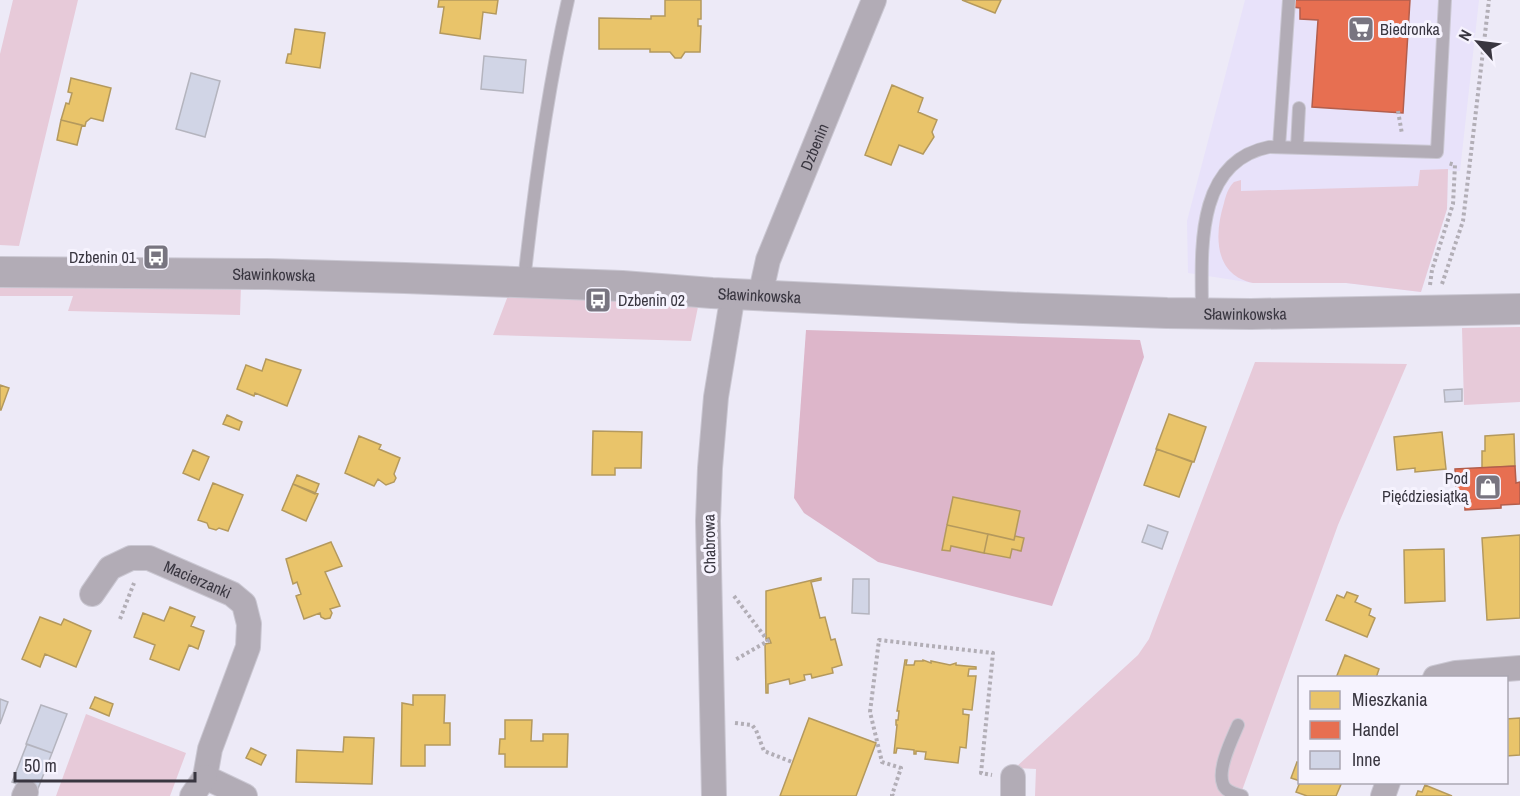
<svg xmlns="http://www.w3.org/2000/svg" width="1520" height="796" font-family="'Archivo Narrow',sans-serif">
  <rect width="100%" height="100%" fill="#edeaf7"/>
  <path fill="#e8e2fa" d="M1245,0H1479L1460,171L1448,170L1447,209L1421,292L1346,283H1253L1188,273L1187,221Z"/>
  <path fill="#e7cad9" d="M13,0H78L19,246L0,245V54Z
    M1448,169L1447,209L1421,292L1346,283H1253C1214,275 1214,235 1224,203C1226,195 1228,188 1234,182L1241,180V191L1418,186L1420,170Z
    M0,285H241L240,315L68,311L73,296H0Z
    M509,293L700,297L691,341L493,335Z
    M1520,327V402L1464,405L1462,328Z
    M1255,362L1407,364L1338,525L1240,796H1035L1036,769L1015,768L1138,655L1149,639Z
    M86,714L186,753L170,796H56Z"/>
  <path fill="#ddb6ca" d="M806,330L1140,340L1144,357L1052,606L878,562L804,513L794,498Z"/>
  <path fill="#e9c46a" stroke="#b4995d" stroke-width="1.5" d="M439,0H498L496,14L483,12L480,39L440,33L444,7H438Z
    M665,0H701V19H698V26H701L700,52H685L681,58H675L670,52H650V49H599V18L651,19V16H665Z
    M962,0H1001L995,13Z
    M295,29L325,33L320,68L286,63L288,54H291Z
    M71,78L111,88L103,121L91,118L86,122L85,126L61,120L66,103L69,104L72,93L68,92Z
    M892,85L923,98L918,112L937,120L932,132L934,137L923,154L899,145L891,165L865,155Z
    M61,120L82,125L77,145L57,140Z
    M266,359L301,370L287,406L255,393L254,396L237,389L246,365L262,371Z
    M0,385L9,388L1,410H0Z
    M1169,414L1206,427L1194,462L1156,449Z
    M227,415L242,422L239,430L223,424Z
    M593,431L642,432L641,468H615V475H592Z
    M1442,432L1446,469L1415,472V468L1397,470L1394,437Z
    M1514,434L1515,466L1482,468V451H1485V436Z
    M359,436L381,445L379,449L400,458L394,474L396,478L394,482L386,485L378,479L374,486L345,473Z
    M1157,449L1192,462L1179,497L1144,485Z
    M193,450L209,457L199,480L183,473Z
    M297,475L319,484L315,494L293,484Z
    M213,483L243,495L228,531L219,528L216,530L209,528L207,523L198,520Z
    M293,484L318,494L306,521L282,510Z
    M953,497L1020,511L1014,540L947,525Z
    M947,525L988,534L984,553L951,546L950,551L942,550Z
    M988,534L1014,540L1015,536L1024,538L1021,551L1012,549L1010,558L984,553Z
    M1520,535V618L1487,620L1482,538Z
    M331,542L342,566L325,572L340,606L330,609L332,613L330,618L325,619L321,617L320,613L304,619L296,596L301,594L297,582L293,584L286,559Z
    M1444,549L1445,601L1405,603L1404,550Z
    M821,578V580L811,582L820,618L825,617L831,640L835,639L842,665L832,668L833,673L812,678L811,674L804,675L805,680L790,684L789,679L768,684V693H766L765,644L771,643L769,638L766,639V591Z
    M1347,592L1358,596L1355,602L1371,609L1369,615L1375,618L1367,637L1326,620L1337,595L1344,598Z
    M170,607L195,617L191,626L204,631L198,649L189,645L179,670L150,659L155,645L134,637L143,613L164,621Z
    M40,617L61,625L64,619L91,631L76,667L45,654L40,667L22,659Z
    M1345,655L1379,669L1376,678H1336Z
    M905,660H907L906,665H914L915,661H923V660L931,663V661L950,665L956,663V665L976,667V669H969L968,676H976L972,710L963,709V714L969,715L966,748L960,747L958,763L925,759L926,752L916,751V754H914V750L897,748L896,753H894L897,725H896V720H898L899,711H897Z
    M413,695H445L444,723H450V745H425V766H401L402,703L413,705Z
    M95,697L113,704L109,716L90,708Z
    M809,718L876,743L856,796H780Z
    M1520,718V755L1506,756V719Z
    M505,720H532L531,741H543V734H568L567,767H505V754H499L500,739H505Z
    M344,737L374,738L372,784L296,782L297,750L343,752Z
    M251,748L266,755L261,765L246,758Z
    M1297,762L1300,763V781L1291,778Z
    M1300,782H1342L1336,796H1307L1296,792Z
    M1425,785L1452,796H1416L1418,791L1422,792Z"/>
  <path fill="#e76f51" stroke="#b35e4c" stroke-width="1.5" d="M1294,0H1410L1403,113L1312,107L1318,20L1300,19V8L1293,7Z
    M1515,466L1516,483L1520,482V504L1501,505V508L1465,510L1464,491L1456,492L1455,469Z"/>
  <path fill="#d1d5e6" stroke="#b4b4be" stroke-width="1.5" d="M484,56L526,60L523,93L481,89Z
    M191,73L220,81L205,137L176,129Z
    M1462,389V401L1445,402L1444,390Z
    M1148,525L1168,532L1162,549L1142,542Z
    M853,579H869V614L852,613Z
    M0,699L8,702L0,724Z
    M41,705L67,714L52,753L26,744Z
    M27,744L52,753L37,791L12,782Z"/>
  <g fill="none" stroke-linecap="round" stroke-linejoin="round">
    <defs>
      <path id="service" d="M1279,147L1289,0
        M1297,147L1299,108
        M524,282C534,188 547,92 568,0
        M1202,313C1202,255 1193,162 1269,147L1437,152L1445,0
        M1238,725C1232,739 1217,769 1223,784C1225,792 1236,794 1242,796"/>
      <g id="minor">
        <path id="s1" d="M760,296L768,260L874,0"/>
        <path id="s2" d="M92,594L110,568L131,558H149L232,594L244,604L249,624L248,647L210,749L205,777L245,796"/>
        <path d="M1435,678L1456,673L1520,668"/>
        <path d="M24,796L26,792"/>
        <path d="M192,796L205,777"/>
        <path d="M714,796L708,521L710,468L716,397L733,294"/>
        <path d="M1013,796V777"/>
        <path d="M1383,796L1388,782"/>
      </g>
      <g id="tertiary">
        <path id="s3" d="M0,272L267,274L405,278L622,286L712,293L1024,308L1167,313L1251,314L1520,309"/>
      </g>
    </defs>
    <use href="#service" stroke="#cac7d2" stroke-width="14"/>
    <use href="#minor" stroke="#cac7d2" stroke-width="26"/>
    <use href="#tertiary" stroke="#cac7d2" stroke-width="32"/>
    <path stroke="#b2aeb6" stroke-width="4" stroke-dasharray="3 3" stroke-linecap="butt" d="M1398,111L1402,134
      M1442,284L1463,221L1489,0
      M1430,285L1432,270L1453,204L1455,165L1448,163
      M734,596L768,641L735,660
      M120,619L134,583
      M735,723L752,725L756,730L764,751L792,762
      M894,796L892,795L901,768L882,762L870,712L879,640L993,653L981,773L992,775"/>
    <use href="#service" stroke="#b2acb6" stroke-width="12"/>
    <use href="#minor" stroke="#b2acb6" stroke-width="24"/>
    <use href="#tertiary" stroke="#b2acb6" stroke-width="30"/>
  </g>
  <defs>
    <symbol id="supermarket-square" viewBox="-11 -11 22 22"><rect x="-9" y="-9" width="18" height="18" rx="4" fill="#787580" stroke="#f6f3fe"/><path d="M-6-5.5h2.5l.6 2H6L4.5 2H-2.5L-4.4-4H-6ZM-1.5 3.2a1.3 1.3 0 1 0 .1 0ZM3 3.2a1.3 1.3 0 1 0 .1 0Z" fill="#fff"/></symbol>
    <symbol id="bus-square" viewBox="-11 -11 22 22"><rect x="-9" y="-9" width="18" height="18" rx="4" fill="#787580" stroke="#f6f3fe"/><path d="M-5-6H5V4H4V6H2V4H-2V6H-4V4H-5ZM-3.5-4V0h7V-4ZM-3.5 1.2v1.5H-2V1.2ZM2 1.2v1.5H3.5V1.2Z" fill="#fff"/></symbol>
    <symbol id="shop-square" viewBox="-11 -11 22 22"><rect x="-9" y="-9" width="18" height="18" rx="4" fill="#787580" stroke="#f6f3fe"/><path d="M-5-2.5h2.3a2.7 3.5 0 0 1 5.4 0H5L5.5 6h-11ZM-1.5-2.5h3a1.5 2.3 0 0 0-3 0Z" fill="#fff"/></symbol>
  </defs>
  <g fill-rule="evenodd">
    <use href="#supermarket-square" x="1346" y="14" width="30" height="30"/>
    <use href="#bus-square" x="141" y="242" width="30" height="30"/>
    <use href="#bus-square" x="583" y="285" width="30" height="30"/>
    <use href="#shop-square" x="1473" y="472" width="30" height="30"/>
  </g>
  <g text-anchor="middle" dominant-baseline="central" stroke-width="6" stroke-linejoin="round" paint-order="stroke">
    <g font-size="16" fill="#393640" stroke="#f6f3fe" text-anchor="start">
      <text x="1380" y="29">Biedronka</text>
      <text x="136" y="257" text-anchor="end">Dzbenin 01</text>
      <text x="618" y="300">Dzbenin 02</text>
      <text x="1468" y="478" text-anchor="end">Pod<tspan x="1468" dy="18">Pięćdziesiątką</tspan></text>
    </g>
    <g font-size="16" fill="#393640" stroke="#f6f3fe">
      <text stroke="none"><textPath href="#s1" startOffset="159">Dzbenin</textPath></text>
      <text stroke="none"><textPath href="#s3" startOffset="274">Sławinkowska</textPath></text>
      <text stroke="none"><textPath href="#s3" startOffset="760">Sławinkowska</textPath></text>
      <text stroke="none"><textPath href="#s3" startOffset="1246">Sławinkowska</textPath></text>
      <text transform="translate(709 544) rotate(-91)">Chabrowa</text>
      <text stroke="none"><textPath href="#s2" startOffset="126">Macierzanki</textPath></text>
    </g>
  </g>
  <rect x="1298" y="676" width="210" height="108" fill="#f6f3fe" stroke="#aaa7b2" stroke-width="1.5"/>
  <rect x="1310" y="691" width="30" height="18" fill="#e9c46a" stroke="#aaa7b2" stroke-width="1.5"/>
  <text x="1352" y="706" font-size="18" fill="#393640">Mieszkania</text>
  <rect x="1310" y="721" width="30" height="18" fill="#e76f51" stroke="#aaa7b2" stroke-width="1.5"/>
  <text x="1352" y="736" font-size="18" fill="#393640">Handel</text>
  <rect x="1310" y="751" width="30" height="18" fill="#d1d5e6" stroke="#aaa7b2" stroke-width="1.5"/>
  <text x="1352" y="766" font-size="18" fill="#393640">Inne</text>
  <g transform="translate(1478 42) rotate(298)" stroke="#f6f3fe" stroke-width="4.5" paint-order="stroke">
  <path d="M0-4.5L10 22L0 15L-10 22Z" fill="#393640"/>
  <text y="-9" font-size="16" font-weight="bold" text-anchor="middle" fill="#393640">N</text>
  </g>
  <path d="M15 772v9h180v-9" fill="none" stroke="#393640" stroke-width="3"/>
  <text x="24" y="772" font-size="18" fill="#393640" stroke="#f6f3fe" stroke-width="4.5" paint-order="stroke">50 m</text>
</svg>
